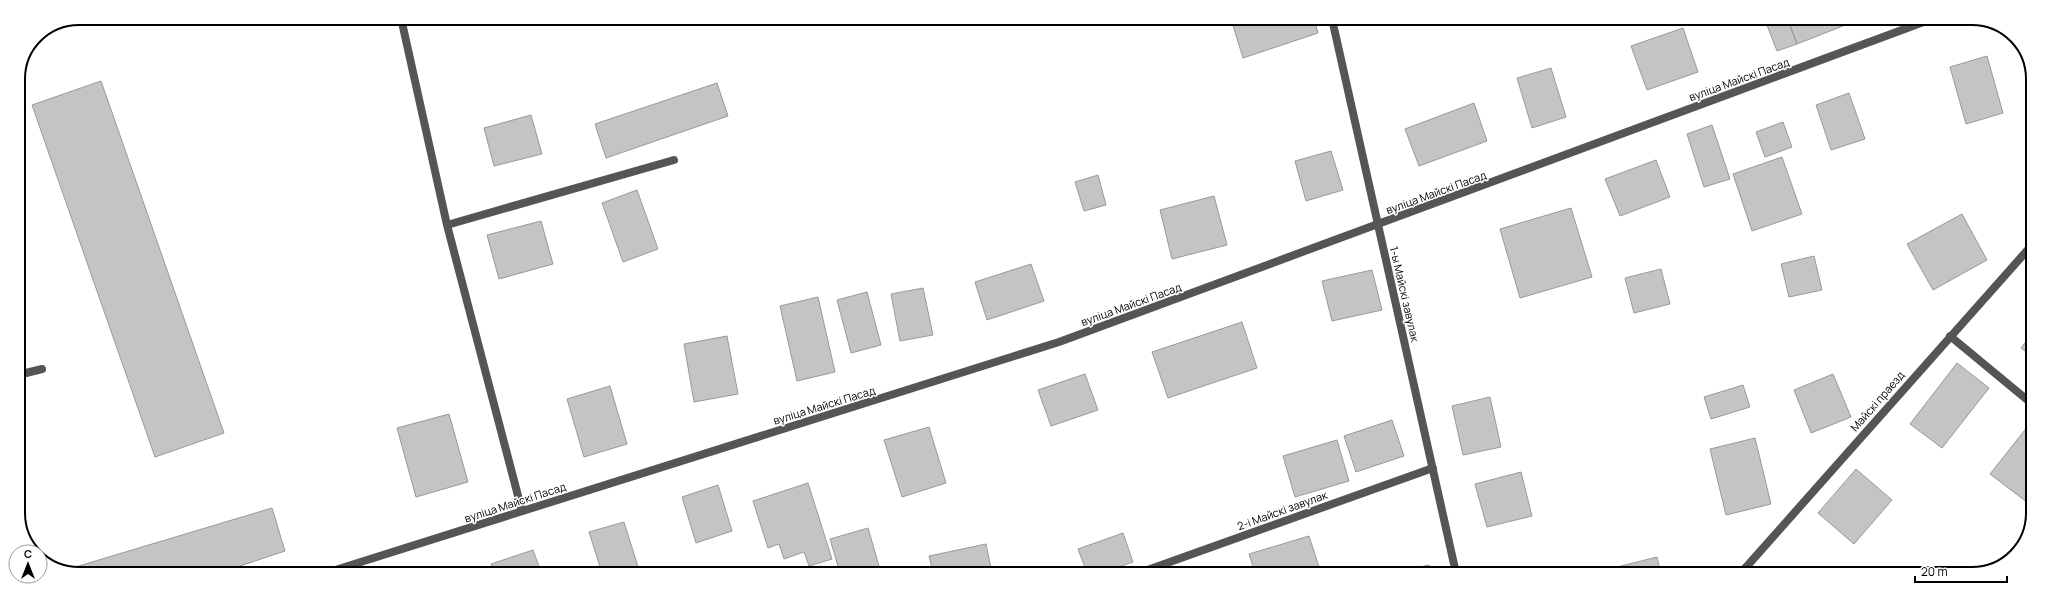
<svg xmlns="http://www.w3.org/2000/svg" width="2051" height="592" font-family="Manrope,sans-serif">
  <rect width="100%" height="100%" fill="#fff"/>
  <path fill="#c4c4c4" stroke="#999" d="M1231,19H1314L1318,33L1243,58Z
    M1765,20H1788L1797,44L1777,51Z
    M1788,20H1847L1848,24L1797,44Z
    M1683,28L1698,72L1647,90L1631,46Z
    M1987,56L2003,113L1966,124L1950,67Z
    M1551,68L1566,117L1532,128L1517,78Z
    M101,81L224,433L155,457L32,105Z
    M717,83L728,116L606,158L595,124Z
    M1849,93L1865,139L1831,150L1816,105Z
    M1474,103L1487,141L1419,166L1405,129Z
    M531,115L542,154L494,166L484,128Z
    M1783,122L1792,147L1765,157L1756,132Z
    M1712,125L1730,179L1704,187L1687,134Z
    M1331,151L1343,190L1306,201L1295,161Z
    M1782,157L1802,214L1752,231L1733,174Z
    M1656,160L1670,197L1620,216L1605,179Z
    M1098,175L1106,205L1084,211L1075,182Z
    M637,190L658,249L623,262L602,203Z
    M1214,196L1227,245L1172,259L1160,210Z
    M1571,208L1592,277L1520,298L1500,229Z
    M1962,214L1987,260L1933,290L1907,244Z
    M541,221L553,264L499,279L487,235Z
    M1814,256L1822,290L1789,297L1781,264Z
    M1031,264L1044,301L987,320L975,282Z
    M1661,269L1670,304L1634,313L1625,278Z
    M1372,270L1382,310L1332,321L1322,281Z
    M923,288L933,335L900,341L891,294Z
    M867,292L881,345L851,353L837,300Z
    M818,297L835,372L797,381L780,306Z
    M1242,322L1257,368L1168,398L1152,352Z
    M2032,334V356L2021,348Z
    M727,336L738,394L694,402L684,344Z
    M1957,363L1989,388L1942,448L1910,424Z
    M1085,374L1098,410L1051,426L1038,390Z
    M1833,374L1851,417L1811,433L1794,390Z
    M1743,385L1750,407L1711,419L1704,397Z
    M610,386L627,444L584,457L567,399Z
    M1490,397L1501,447L1463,455L1452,406Z
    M449,414L468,482L416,497L397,428Z
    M1392,420L1404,456L1356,472L1344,436Z
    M2028,426L2031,429V498L2028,503L1990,474Z
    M929,427L946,483L902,497L884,440Z
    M1755,438L1771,504L1726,515L1710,449Z
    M1337,440L1349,481L1295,497L1283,456Z
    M1856,469L1892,500L1854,544L1818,513Z
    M1521,472L1532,516L1487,527L1475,484Z
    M808,483L832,559L809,566L804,552L784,559L779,544L768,548L753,501Z
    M718,485L732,531L696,543L682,497Z
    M272,508L285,551L222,572L62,571Z
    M624,522L640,573H602L589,532Z
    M868,528L881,573H840L830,539Z
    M1123,533L1133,562L1101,573H1087L1078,549Z
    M1309,536L1321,573H1255L1249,554Z
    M986,544L992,573H933L929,556Z
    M533,550L541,572H493L491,564Z
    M1657,557L1661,574H1619L1617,567Z
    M1429,565L1431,573H1393Z"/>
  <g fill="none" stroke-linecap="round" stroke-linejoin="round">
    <path stroke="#555" stroke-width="8" d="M401,18L447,225L522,511
      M447,225L674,160
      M18,375L42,369"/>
    <path stroke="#555" stroke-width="8" d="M1332,19L1456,573
      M1950,336L2031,403
      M329,572L1059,342L1929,20
      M1139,573L1433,468
      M1740,574L2032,245"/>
  </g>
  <g text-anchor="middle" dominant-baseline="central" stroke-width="3" stroke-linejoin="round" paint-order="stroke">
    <g font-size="11" fill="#000" stroke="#fff">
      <text transform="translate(1739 79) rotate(-20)">вуліца Майскі Пасад</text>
      <text transform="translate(1436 192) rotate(-20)">вуліца Майскі Пасад</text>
      <text transform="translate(1405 294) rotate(77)">1-ы Майскі завулак</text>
      <text transform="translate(1131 304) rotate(-20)">вуліца Майскі Пасад</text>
      <text transform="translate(1877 401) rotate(-49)">Майскі праезд</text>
      <text transform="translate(824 405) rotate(-17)">вуліца Майскі Пасад</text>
      <text transform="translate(515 502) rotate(-18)">вуліца Майскі Пасад</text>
      <text transform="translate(1282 510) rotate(-20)">2-і Майскі завулак</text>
    </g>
  </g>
  <path d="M0 0H2051V592H0ZM79 25H1972A54 54 0 0 1 2026 79V513A54 54 0 0 1 1972 567H79A54 54 0 0 1 25 513V79A54 54 0 0 1 79 25Z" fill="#fff" fill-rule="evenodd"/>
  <path fill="none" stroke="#000" stroke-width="2" d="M79 25H1972A54 54 0 0 1 2026 79V513A54 54 0 0 1 1972 567H79A54 54 0 0 1 25 513V79A54 54 0 0 1 79 25Z"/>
  <g transform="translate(28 564)"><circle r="19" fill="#ffffff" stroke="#999999"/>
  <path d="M0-3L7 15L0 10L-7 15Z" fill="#000000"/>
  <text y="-6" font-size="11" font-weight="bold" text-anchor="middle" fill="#000000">С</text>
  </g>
  <path d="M1915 576v6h92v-6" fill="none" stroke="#000000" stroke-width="2"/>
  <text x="1921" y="576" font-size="12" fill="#000000" stroke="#ffffff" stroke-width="3" paint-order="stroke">20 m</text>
</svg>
